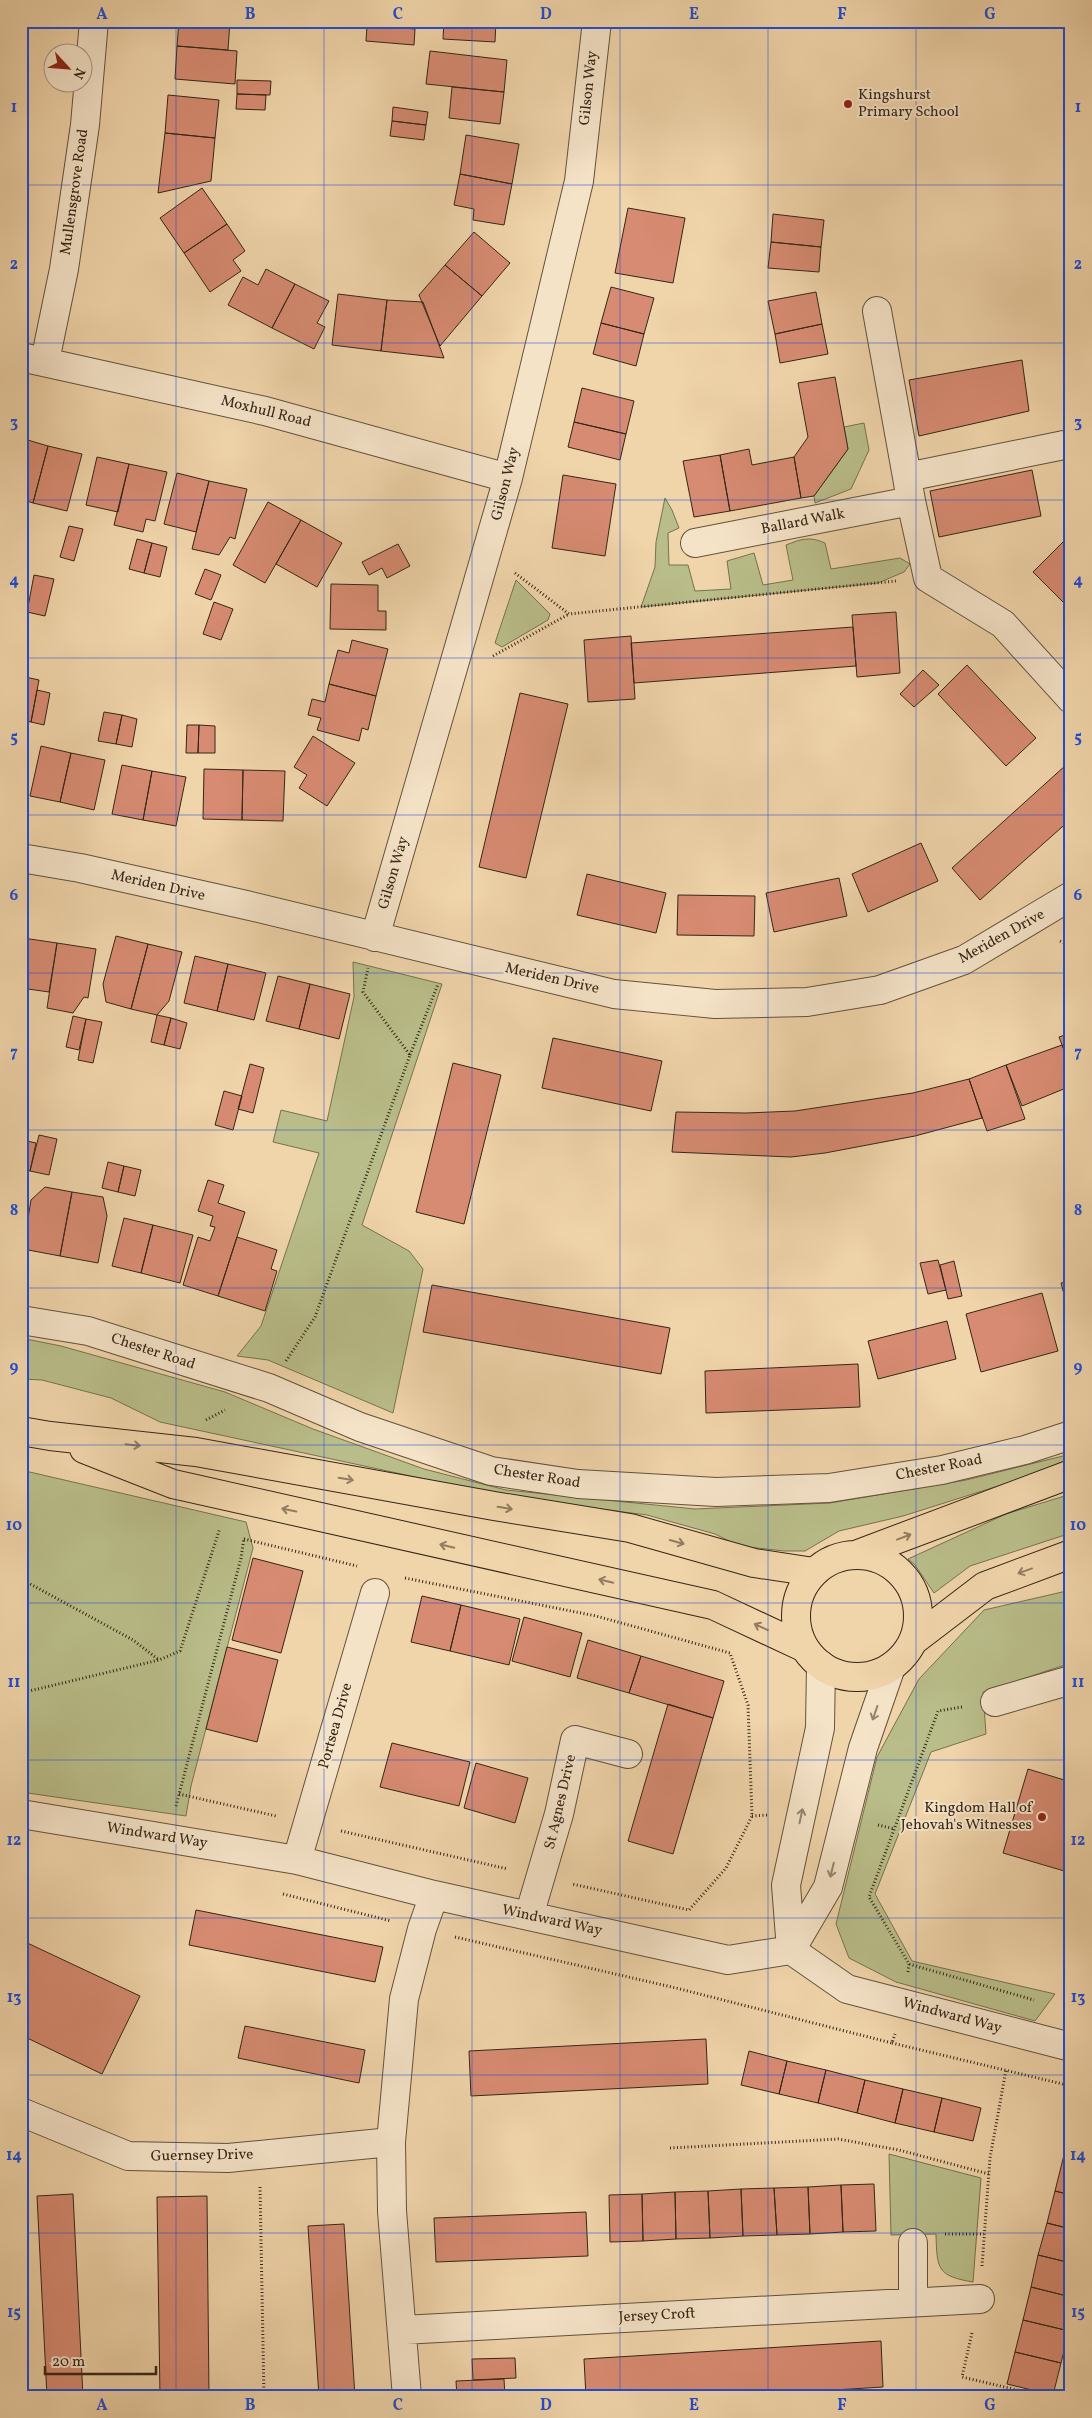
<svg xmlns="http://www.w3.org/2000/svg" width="1092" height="2418" font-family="Vollkorn,serif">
  <rect width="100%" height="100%" fill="#f0d4aa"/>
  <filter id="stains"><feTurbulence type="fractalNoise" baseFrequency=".004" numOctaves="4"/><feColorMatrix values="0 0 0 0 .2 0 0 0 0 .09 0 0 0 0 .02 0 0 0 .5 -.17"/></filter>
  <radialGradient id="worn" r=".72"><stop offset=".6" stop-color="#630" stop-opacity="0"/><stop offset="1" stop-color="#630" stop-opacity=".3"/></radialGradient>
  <path fill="#b9bd89" stroke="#767250" d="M864,423L869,450L851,489L815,503L814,496L848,449L844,427Z
    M665,498L672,510L679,528L668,533L669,565H688L695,591L731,589L727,561L754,553L763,585L793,580L786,545C801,539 810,536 825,543L831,569L900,558L910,564L904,572L878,583L641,607L655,567L656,542Z
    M516,580L550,614L548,620L502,647L495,643Z
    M353,962L442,984L362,1225L409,1251L423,1269L393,1413L268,1360L237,1356L261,1326L319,1153L273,1142L281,1110L327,1121L354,997Z
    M21,1338L61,1346L225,1392L313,1429L424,1469L506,1490L695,1509L830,1503L966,1480L1071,1454V1463L903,1516L839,1531L805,1551H784L739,1546L715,1534L647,1515L508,1497L160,1422L111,1398L42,1380L21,1379Z
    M21,1470L246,1522L253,1548L191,1786L186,1816L21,1792Z
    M1071,1494V1533L970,1566L934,1593L915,1565L908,1559L1006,1514Z
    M1071,1590V1663L983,1692L986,1734L931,1752L875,1894L912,1961L1055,1994L1035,2021L896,1982L849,1958L836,1924L877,1757L919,1679L984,1610Z
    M889,2154L981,2178L973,2282C937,2276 937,2269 936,2234L891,2235Z"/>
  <path fill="#d78b72" stroke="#342616" d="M179,21H230L228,50L177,46Z
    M244,21H273L272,28L244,26Z
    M444,21H496L495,42L443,39Z
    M367,25L415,29L414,45L366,41Z
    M177,46L237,51L235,84L175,79Z
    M430,51L507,60L504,92L426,84Z
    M237,80L271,81L270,95L237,94Z
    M452,87L504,92L500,124L449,118Z
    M237,94L266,95L265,110L236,109Z
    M168,95L219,100L215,138L165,133Z
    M393,107L428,112L426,125L392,121Z
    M392,121L426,125L424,140L390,136Z
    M165,133L215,138L211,181L158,193Z
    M466,135L519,144L512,184L460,174Z
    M460,174L512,184L504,225L473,220L474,209L454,205Z
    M202,188L227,224L184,253L160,218Z
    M628,208L685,218L673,283L615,273Z
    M773,214L824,220L821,247L771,242Z
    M227,224L245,251L233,260L241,271L210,292L184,253Z
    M474,232L510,263L482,296L445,265Z
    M771,242L821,247L819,272L768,268Z
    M445,265L482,296L440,346L419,295Z
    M266,269L295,284L272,328L228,305L243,277L258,285Z
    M295,284L329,301L317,323L325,327L314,349L272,328Z
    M611,287L654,298L644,334L601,323Z
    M816,292L822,324L775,334L768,301Z
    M338,294L387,300L381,351L332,345Z
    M387,300L423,302L444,358L381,351Z
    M601,323L644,334L636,366L593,354Z
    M822,324L828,354L780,363L775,334Z
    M1022,360L1029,411L919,436L909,380Z
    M835,377L848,449L814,496L801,498L794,457L808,437L798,383Z
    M582,388L634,401L626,434L574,422Z
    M574,422L626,434L620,460L568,447Z
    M21,438L48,446L33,503L21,499Z
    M48,446L82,454L67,511L33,503Z
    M749,449L752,465L794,457L801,498L730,511L720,455Z
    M720,455L730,511L694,517L683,461Z
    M97,457L129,464L118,512L86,505Z
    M129,464L167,472L155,521L146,519L143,532L114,525Z
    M1032,470L1041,516L939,537L930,491Z
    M177,473L209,481L196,532L164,524Z
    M563,475L616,484L605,556L552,548Z
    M209,481L247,489L235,539L230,537L219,555L192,549Z
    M268,502L301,520L265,583L233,565Z
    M301,520L342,543L317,587L276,564Z
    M69,526L83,529L74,561L60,557Z
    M1070,535L1071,536V610L1033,572Z
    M137,539L152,543L144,573L129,569Z
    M152,543L167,547L160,577L144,573Z
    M398,544L410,566L387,578L382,568L369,575L362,562Z
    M205,569L221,575L211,600L195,594Z
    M34,575L54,579L45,616L27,612Z
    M331,584L378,585V611H386V630L330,629Z
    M214,602L233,609L221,640L203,634Z
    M896,612L900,673L857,677L852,615Z
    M853,627L856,666L634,683L631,643Z
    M631,636L635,699L588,702L584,640Z
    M352,640L388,649L376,696L329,684L338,650L349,653Z
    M967,665L1036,738L1006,766L938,694Z
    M923,670L939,685L914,707L900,694Z
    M21,676L39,680L31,722L21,720Z
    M329,684L376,696L368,730L362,728L359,741L317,730L321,718L308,715L312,699L325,702Z
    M37,690L50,693L44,725L31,722Z
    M520,693L568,704L526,878L479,867Z
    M104,712L122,715L116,744L98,741Z
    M122,715L137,719L132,747L116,744Z
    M187,725H199L198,753H186Z
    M199,725L215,726V753H198Z
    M313,736L355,763L327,806L299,788L307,775L294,767Z
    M41,746L71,753L60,802L30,796Z
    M71,753L105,760L94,810L60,802Z
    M122,765L152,771L143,820L112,814Z
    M1066,765L1071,771V819L980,900L952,868Z
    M204,769L243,770L242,820L203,819Z
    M243,770L285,771L283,821L242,820Z
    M152,771L186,777L176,826L143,820Z
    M921,843L938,881L868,912L852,874Z
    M587,874L666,893L656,933L577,915Z
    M839,878L847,916L774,932L766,893Z
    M678,895L755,896L754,936L677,935Z
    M116,936L148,944L131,1009L106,1002L103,984Z
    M23,938L57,943L49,992L21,988Z
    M57,943L96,949L88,998L84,997L73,1013L47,1008Z
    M148,944L182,952L169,1001L157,1015L131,1009Z
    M195,956L228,964L217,1011L184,1003Z
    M228,964L266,973L254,1020L217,1011Z
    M278,976L310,984L299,1029L266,1021Z
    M310,984L350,994L339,1039L299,1029Z
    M157,1015L171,1018L164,1045L151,1042Z
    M73,1016L86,1019L79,1050L66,1047Z
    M171,1018L187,1023L180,1049L164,1045Z
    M86,1019L102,1022L93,1063L78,1060Z
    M1071,1033V1068L1059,1037Z
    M553,1038L662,1061L651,1111L542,1088Z
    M1062,1045L1071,1068V1086L1022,1106L1006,1065Z
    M453,1063L501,1075L464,1224L416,1212Z
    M250,1064L264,1068L253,1113L238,1109Z
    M1006,1065L1025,1119L987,1131L969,1079Z
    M969,1079L982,1118L915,1136L825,1153L791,1157L672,1152L676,1112L746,1113L795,1111L913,1093Z
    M224,1091L242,1096L233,1130L215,1125Z
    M39,1135L57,1139L49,1175L30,1171Z
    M22,1140L36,1143L30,1171L21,1169Z
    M108,1162L124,1166L118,1192L102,1188Z
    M124,1166L141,1170L135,1196L118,1192Z
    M208,1180L224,1185L218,1203L245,1212L218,1296L183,1285L198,1237L210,1241L215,1227L210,1226L213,1216L198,1211Z
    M45,1187L72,1192L60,1256L23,1249L31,1200Z
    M72,1192L103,1197L107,1216L98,1263L60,1256Z
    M124,1218L153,1225L141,1273L112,1266Z
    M153,1225L193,1235L180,1283L141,1273Z
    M237,1237L277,1250L271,1269L277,1271L265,1311L218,1296Z
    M938,1260L946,1290L928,1294L920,1263Z
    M954,1261L962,1296L948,1299L940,1265Z
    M1071,1281V1321L1061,1283Z
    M432,1285L670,1328L661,1374L423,1332Z
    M1042,1293L1058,1351L981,1372L966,1314Z
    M947,1321L956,1359L878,1379L868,1341Z
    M858,1364L860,1407L706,1413L705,1371Z
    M253,1558L303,1571L281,1653L232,1640Z
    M422,1596L461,1605L450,1651L411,1642Z
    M461,1605L520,1619L509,1665L450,1651Z
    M524,1617L582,1633L570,1677L512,1661Z
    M588,1640L641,1656L629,1693L577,1678Z
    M227,1647L278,1660L257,1742L206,1729Z
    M641,1656L724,1681L713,1718L629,1693Z
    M668,1704L713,1718L673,1854L628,1841Z
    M392,1743L470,1762L459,1806L380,1787Z
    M476,1763L528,1778L515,1823L464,1808Z
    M1028,1769L1071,1782V1873L1003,1853Z
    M196,1910L383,1947L375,1982L189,1945Z
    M21,1940L140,1996L102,2074L21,2035Z
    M245,2026L365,2050L359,2083L238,2058Z
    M706,2039L708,2084L471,2096L469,2051Z
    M749,2051L787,2061L779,2094L741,2085Z
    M787,2061L826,2070L818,2103L779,2094Z
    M826,2070L865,2080L857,2113L818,2103Z
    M865,2080L903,2089L895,2123L857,2113Z
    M903,2089L942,2098L934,2132L895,2123Z
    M942,2098L981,2108L973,2141L934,2132Z
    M1071,2126V2161L1063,2159Z
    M1063,2159L1071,2161V2195L1055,2191Z
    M874,2184L876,2231L843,2232L841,2185Z
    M841,2185L843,2232L810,2234L808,2187Z
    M808,2187L810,2234L777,2235L774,2188Z
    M774,2188L777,2235L743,2236L741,2189Z
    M741,2189L743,2236L710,2238L708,2191Z
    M708,2191L710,2238L676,2239L675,2192Z
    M1055,2191L1071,2195V2229L1047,2223Z
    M675,2192L676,2239L643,2241L642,2194Z
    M73,2194L83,2397H47L37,2196Z
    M642,2194L643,2241L610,2242L609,2195Z
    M207,2196L209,2397H160L157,2197Z
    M586,2212L588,2256L436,2262L434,2218Z
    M1047,2223L1071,2229V2263L1038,2255Z
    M344,2224L355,2397H319L308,2226Z
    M1038,2255L1071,2263V2297L1031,2287Z
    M1031,2287L1071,2297L1069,2331L1023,2320Z
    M1023,2320L1069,2331L1061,2363L1015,2352Z
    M881,2341L883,2387L720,2397H586L584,2359Z
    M1015,2352L1061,2363L1053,2395L1007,2384Z
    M515,2358L516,2378L473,2380L472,2359Z
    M504,2379L505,2397H457L456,2381Z"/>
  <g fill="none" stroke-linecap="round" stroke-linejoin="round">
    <defs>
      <path id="minor" d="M877,311L907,477
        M21,357L265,411L508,478
        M45,361L64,269L85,125L94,21
        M911,501L907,477L1064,445
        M695,543L911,501L928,578L1003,624L1071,699
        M21,858L80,868L246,905L614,994L715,1004L807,1002L880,990L964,960L1071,896
        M375,937L508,478L579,181L597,21
        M21,1320L88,1331L269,1388L360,1427L491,1471L578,1484L716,1492L829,1488L942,1470L1025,1450L1071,1435
        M995,1702L1071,1680
        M21,1814L297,1860L434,1895L728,1960L791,1950L847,1989L1071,2047
        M297,1860L375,1593
        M529,1916L559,1814L575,1740L628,1754
        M791,1950L828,1887L863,1748L891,1667
        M791,1950L786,1885L820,1728L821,1665
        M21,2112L128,2156L228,2158L391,2142
        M913,2302V2243
        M402,2330L980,2299
        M407,2397L392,2211L391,2142L404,1999L422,1929L434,1895"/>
      <path id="major" d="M21,1431L50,1436L196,1452L494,1506L630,1528L754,1563L814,1572
        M84,1449L173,1484L713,1605L805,1648
        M858,1554L1071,1474
        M796 1616a61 61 0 1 1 122 0a61 61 0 1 1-122 0Z
        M913,1641L985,1586L1071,1554"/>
    </defs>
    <use href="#minor" stroke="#63523b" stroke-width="30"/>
    <use href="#major" stroke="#342616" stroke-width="30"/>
    <path stroke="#342616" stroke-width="3" stroke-dasharray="1 2.5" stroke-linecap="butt" d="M515,573L569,614L896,581
      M493,656L569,614
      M1060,941L1071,946
      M410,1055L438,984
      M286,1361L315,1317L410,1055L363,992L368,968
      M206,1420L225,1410
      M244,1539L357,1566
      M405,1578L596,1616L730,1653L748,1705L752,1816L726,1868L689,1910L572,1884
      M21,1579L133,1640L159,1660
      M21,1693L159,1660L180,1651L220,1528
      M962,1707L938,1711L869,1897L909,1964L1034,2000
      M179,1794L276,1816
      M176,1806L241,1558L244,1538
      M752,1816L768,1815
      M878,1825L895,1829
      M341,1831L508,1869
      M283,1894L391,1921
      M455,1937L676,1988L892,2043L895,2034
      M908,1972L909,1964
      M892,2043L1071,2086
      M670,2148L838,2139L899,2150L989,2174
      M260,2187L264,2397
      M945,2234H984
      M982,2266L990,2158L1006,2070
      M972,2333L962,2377L1047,2397"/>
    <use href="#minor" stroke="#f5e3c8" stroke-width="28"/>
    <use href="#major" stroke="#f0d4aa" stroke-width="28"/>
  </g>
  <defs><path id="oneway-shaft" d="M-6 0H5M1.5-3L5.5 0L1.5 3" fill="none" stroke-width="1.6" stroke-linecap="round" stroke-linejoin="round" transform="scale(1.25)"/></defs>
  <g stroke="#927d60">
    <use href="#oneway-shaft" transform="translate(133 1445) rotate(6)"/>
    <use href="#oneway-shaft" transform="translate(346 1479) rotate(10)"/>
    <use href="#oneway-shaft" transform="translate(505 1508) rotate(9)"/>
    <use href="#oneway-shaft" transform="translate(289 1510) rotate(-168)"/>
    <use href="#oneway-shaft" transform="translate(904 1537) rotate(-21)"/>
    <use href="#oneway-shaft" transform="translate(677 1542) rotate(16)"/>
    <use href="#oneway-shaft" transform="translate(447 1546) rotate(-167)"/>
    <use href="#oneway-shaft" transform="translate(1025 1571) rotate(160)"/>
    <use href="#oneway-shaft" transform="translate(606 1581) rotate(-167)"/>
    <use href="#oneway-shaft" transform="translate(761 1627) rotate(-155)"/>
  </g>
  <g stroke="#94846f">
    <use href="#oneway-shaft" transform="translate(875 1713) rotate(109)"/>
    <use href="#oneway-shaft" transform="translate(801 1816) rotate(-78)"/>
    <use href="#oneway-shaft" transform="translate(832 1870) rotate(104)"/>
  </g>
  <path fill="none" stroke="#1d4ed8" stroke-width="1" stroke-opacity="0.55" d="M176,21V2397M324,21V2397M472,21V2397M620,21V2397M768,21V2397M916,21V2397M21,185H1071M21,343H1071M21,500H1071M21,658H1071M21,815H1071M21,973H1071M21,1130H1071M21,1288H1071M21,1445H1071M21,1603H1071M21,1760H1071M21,1918H1071M21,2075H1071M21,2233H1071"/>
  <g fill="#8f2418" stroke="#f5e3c8" stroke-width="2">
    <circle cx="848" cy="104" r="5"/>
    <circle cx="1042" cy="1817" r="5"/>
  </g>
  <g text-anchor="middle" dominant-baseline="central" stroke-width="4" stroke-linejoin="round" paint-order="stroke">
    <g font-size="15" fill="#342616" stroke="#f5e3c8">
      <text transform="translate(589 88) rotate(-84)">Gilson Way</text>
      <text transform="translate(75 192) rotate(-82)">Mullensgrove Road</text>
      <text transform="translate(266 412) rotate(14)">Moxhull Road</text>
      <text transform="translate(506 484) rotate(-76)">Gilson Way</text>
      <text transform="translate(803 522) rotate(-11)">Ballard Walk</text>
      <text transform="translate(394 873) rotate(-74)">Gilson Way</text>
      <text transform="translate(158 886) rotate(13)">Meriden Drive</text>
      <text transform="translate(1002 937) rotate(-29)">Meriden Drive</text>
      <text transform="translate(552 979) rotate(13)">Meriden Drive</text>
      <text transform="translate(153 1352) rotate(18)">Chester Road</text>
      <text transform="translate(939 1468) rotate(-11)">Chester Road</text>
      <text transform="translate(537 1477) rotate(9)">Chester Road</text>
      <text transform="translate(336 1726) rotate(-74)">Portsea Drive</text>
      <text transform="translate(561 1802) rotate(-77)">St Agnes Drive</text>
      <text transform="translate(157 1836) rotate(9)">Windward Way</text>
      <text transform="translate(552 1921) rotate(12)">Windward Way</text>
      <text transform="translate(952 2016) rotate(15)">Windward Way</text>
      <text transform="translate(202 2156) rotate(-1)">Guernsey Drive</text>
      <text transform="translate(657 2316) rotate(-3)">Jersey Croft</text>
    </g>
    <g font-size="15" fill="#342616" stroke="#f5e3c8" text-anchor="start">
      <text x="858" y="95">Kingshurst<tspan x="858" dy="17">Primary School</tspan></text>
      <text x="1032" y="1808" text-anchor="end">Kingdom Hall of<tspan x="1032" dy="17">Jehovah's Witnesses</tspan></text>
    </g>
  </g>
  <rect width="1092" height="2418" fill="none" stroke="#f0d4aa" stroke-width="55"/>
  <g transform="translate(68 68) rotate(116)"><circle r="24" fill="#f5e3c8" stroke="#a89781"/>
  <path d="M0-4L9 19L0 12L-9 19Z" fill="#8f2418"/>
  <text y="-8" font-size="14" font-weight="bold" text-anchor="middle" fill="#342616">N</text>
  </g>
  <path d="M45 2366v8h111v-8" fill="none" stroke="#342616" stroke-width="2.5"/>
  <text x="52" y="2366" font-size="15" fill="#342616" stroke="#f5e3c8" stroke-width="4" paint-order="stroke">20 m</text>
  <rect x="28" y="28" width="1036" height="2362" fill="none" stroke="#1d4ed8" stroke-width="2"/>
  <g font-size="16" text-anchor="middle" font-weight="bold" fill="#1d4ed8">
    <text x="102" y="19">A</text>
    <text x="250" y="19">B</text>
    <text x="398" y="19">C</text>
    <text x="546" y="19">D</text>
    <text x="694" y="19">E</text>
    <text x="842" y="19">F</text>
    <text x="990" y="19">G</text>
    <text x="14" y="112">1</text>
    <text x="1078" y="112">1</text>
    <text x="14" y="269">2</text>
    <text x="1078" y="269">2</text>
    <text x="14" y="427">3</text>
    <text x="1078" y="427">3</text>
    <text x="14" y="585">4</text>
    <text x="1078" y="585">4</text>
    <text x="14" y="742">5</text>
    <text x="1078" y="742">5</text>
    <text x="14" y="900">6</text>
    <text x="1078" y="900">6</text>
    <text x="14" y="1057">7</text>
    <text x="1078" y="1057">7</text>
    <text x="14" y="1215">8</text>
    <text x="1078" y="1215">8</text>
    <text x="14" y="1372">9</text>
    <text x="1078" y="1372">9</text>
    <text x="14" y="1530">10</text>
    <text x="1078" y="1530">10</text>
    <text x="14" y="1687">11</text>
    <text x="1078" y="1687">11</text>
    <text x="14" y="1845">12</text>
    <text x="1078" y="1845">12</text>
    <text x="14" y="2002">13</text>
    <text x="1078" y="2002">13</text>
    <text x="14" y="2160">14</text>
    <text x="1078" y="2160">14</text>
    <text x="14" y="2317">15</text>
    <text x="1078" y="2317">15</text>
    <text x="102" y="2410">A</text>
    <text x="250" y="2410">B</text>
    <text x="398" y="2410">C</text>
    <text x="546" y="2410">D</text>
    <text x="694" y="2410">E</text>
    <text x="842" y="2410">F</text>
    <text x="990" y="2410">G</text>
  </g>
  <rect width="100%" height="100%" filter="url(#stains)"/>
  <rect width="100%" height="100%" fill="url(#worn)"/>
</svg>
